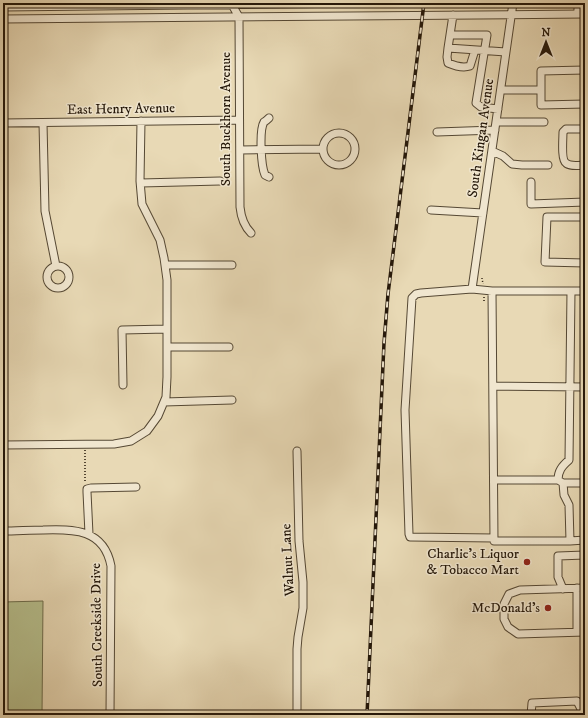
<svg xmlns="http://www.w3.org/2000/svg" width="588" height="718" font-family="'IM FELL DW Pica',serif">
  <rect width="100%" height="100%" fill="#e8d9b5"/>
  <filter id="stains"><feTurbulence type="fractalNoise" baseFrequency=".005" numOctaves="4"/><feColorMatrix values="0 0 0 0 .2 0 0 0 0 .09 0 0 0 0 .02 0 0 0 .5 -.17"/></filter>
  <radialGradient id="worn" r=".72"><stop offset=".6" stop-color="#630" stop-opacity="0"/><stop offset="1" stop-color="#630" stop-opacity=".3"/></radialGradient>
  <path fill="#b6bf8d" stroke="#6d6b4b" d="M43,601L42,715H3V602Z"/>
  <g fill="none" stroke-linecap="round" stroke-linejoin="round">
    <defs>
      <path id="minor" d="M231,3L239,17L240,207C241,217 244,226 251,233
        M578,3V14
        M3,7L358,3
        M453,15L448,48L506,52
        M3,19L585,14
        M451,35H487L476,103L481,107L498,109
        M448,48L447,57L448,63C455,66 464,68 470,66L475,50
        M585,70L541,71V105L585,104
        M501,90H541
        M496,122H544
        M3,123L239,120
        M43,123L45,211L56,266
        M585,129H566L563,132C563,138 561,160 566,163C570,167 580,165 585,165
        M437,132L495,130
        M323 149a16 16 0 1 1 32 0a16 16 0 1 1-32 0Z
        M240,150L322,149
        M492,151L503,156L512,164L522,165H548
        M269,177L265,175C261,166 259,130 264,122C266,121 268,119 269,118
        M531,182V204L585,202
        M141,183L220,181
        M431,210L483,213
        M585,217H547L545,262L585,263
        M165,265H232
        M47 277a11 11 0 1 1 22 0a11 11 0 1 1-22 0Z
        M472,289L513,3
        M492,291L494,541H570
        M571,291L569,460C562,466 558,471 558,480L563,483L564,495L569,505L570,541L585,540
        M167,347H229
        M123,385L122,330L167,329
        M493,386L585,387
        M164,402L232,400
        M3,445L114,444L131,441L147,431L158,416L166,397L167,377V280L164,258L160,240L142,204L140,181L141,121
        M297,451L299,541L303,582V608L298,637L297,649V715
        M494,480H558
        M563,483H585
        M3,531C16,531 30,530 43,530C74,529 104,529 111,566L110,715
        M89,534L87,492V489L91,488L136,487
        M494,538L410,537L409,534L405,410L412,298L416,294L421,293L472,289L492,291H585
        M577,588V632
        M585,588L520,590L509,594L504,604V619L508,627L518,634L585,632
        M563,589L558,577V556L585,555
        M531,715L532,703L577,701L584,715"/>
    </defs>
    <use href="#minor" stroke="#554834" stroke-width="9"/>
    <path stroke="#241709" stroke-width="1.5" stroke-dasharray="1 2" stroke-linecap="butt" d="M482,278L483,284
      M484,297V303
      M85,450V483"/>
    <use href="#minor" stroke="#f0e6cf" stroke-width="7"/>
    <defs>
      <path id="rail" d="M367,715L384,343L388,294L424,3"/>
    </defs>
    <use href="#rail" stroke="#241709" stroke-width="3.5"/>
    <use href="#rail" stroke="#f0e6cf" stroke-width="2" stroke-dasharray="6" stroke-linecap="butt"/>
  </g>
  <g fill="#8f2418" stroke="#f0e6cf" stroke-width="1.5">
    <circle cx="527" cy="562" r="4"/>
    <circle cx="548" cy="608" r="4"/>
  </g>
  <g text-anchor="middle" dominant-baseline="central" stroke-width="3" stroke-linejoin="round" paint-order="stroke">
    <g font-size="14" fill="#241709" stroke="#f0e6cf">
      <text transform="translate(121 109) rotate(-1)">East Henry Avenue</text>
      <text transform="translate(226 119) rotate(-90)">South Buckhorn Avenue</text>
      <text transform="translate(481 138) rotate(-82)">South Kingan Avenue</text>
      <text transform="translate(288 560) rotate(-93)">Walnut Lane</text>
      <text transform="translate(97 625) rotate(-91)">South Creekside Drive</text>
    </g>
    <g font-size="14" fill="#241709" stroke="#f0e6cf" text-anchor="end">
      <text x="519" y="554">Charlie's Liquor<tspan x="519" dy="16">&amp; Tobacco Mart</tspan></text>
      <text x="540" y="608">McDonald's</text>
    </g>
  </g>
  <rect width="588" height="718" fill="none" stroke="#e8d9b5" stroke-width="16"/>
  <rect x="4" y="4" width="580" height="710" fill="none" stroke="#241709" stroke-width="2"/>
  <rect x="8" y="8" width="572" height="702" fill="none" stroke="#241709"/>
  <g transform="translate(546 42)" stroke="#f0e6cf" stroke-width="3" paint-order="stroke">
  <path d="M0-3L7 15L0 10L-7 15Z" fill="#241709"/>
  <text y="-6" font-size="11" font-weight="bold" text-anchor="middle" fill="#241709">N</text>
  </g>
  <rect width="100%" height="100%" filter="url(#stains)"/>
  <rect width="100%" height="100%" fill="url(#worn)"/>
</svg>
